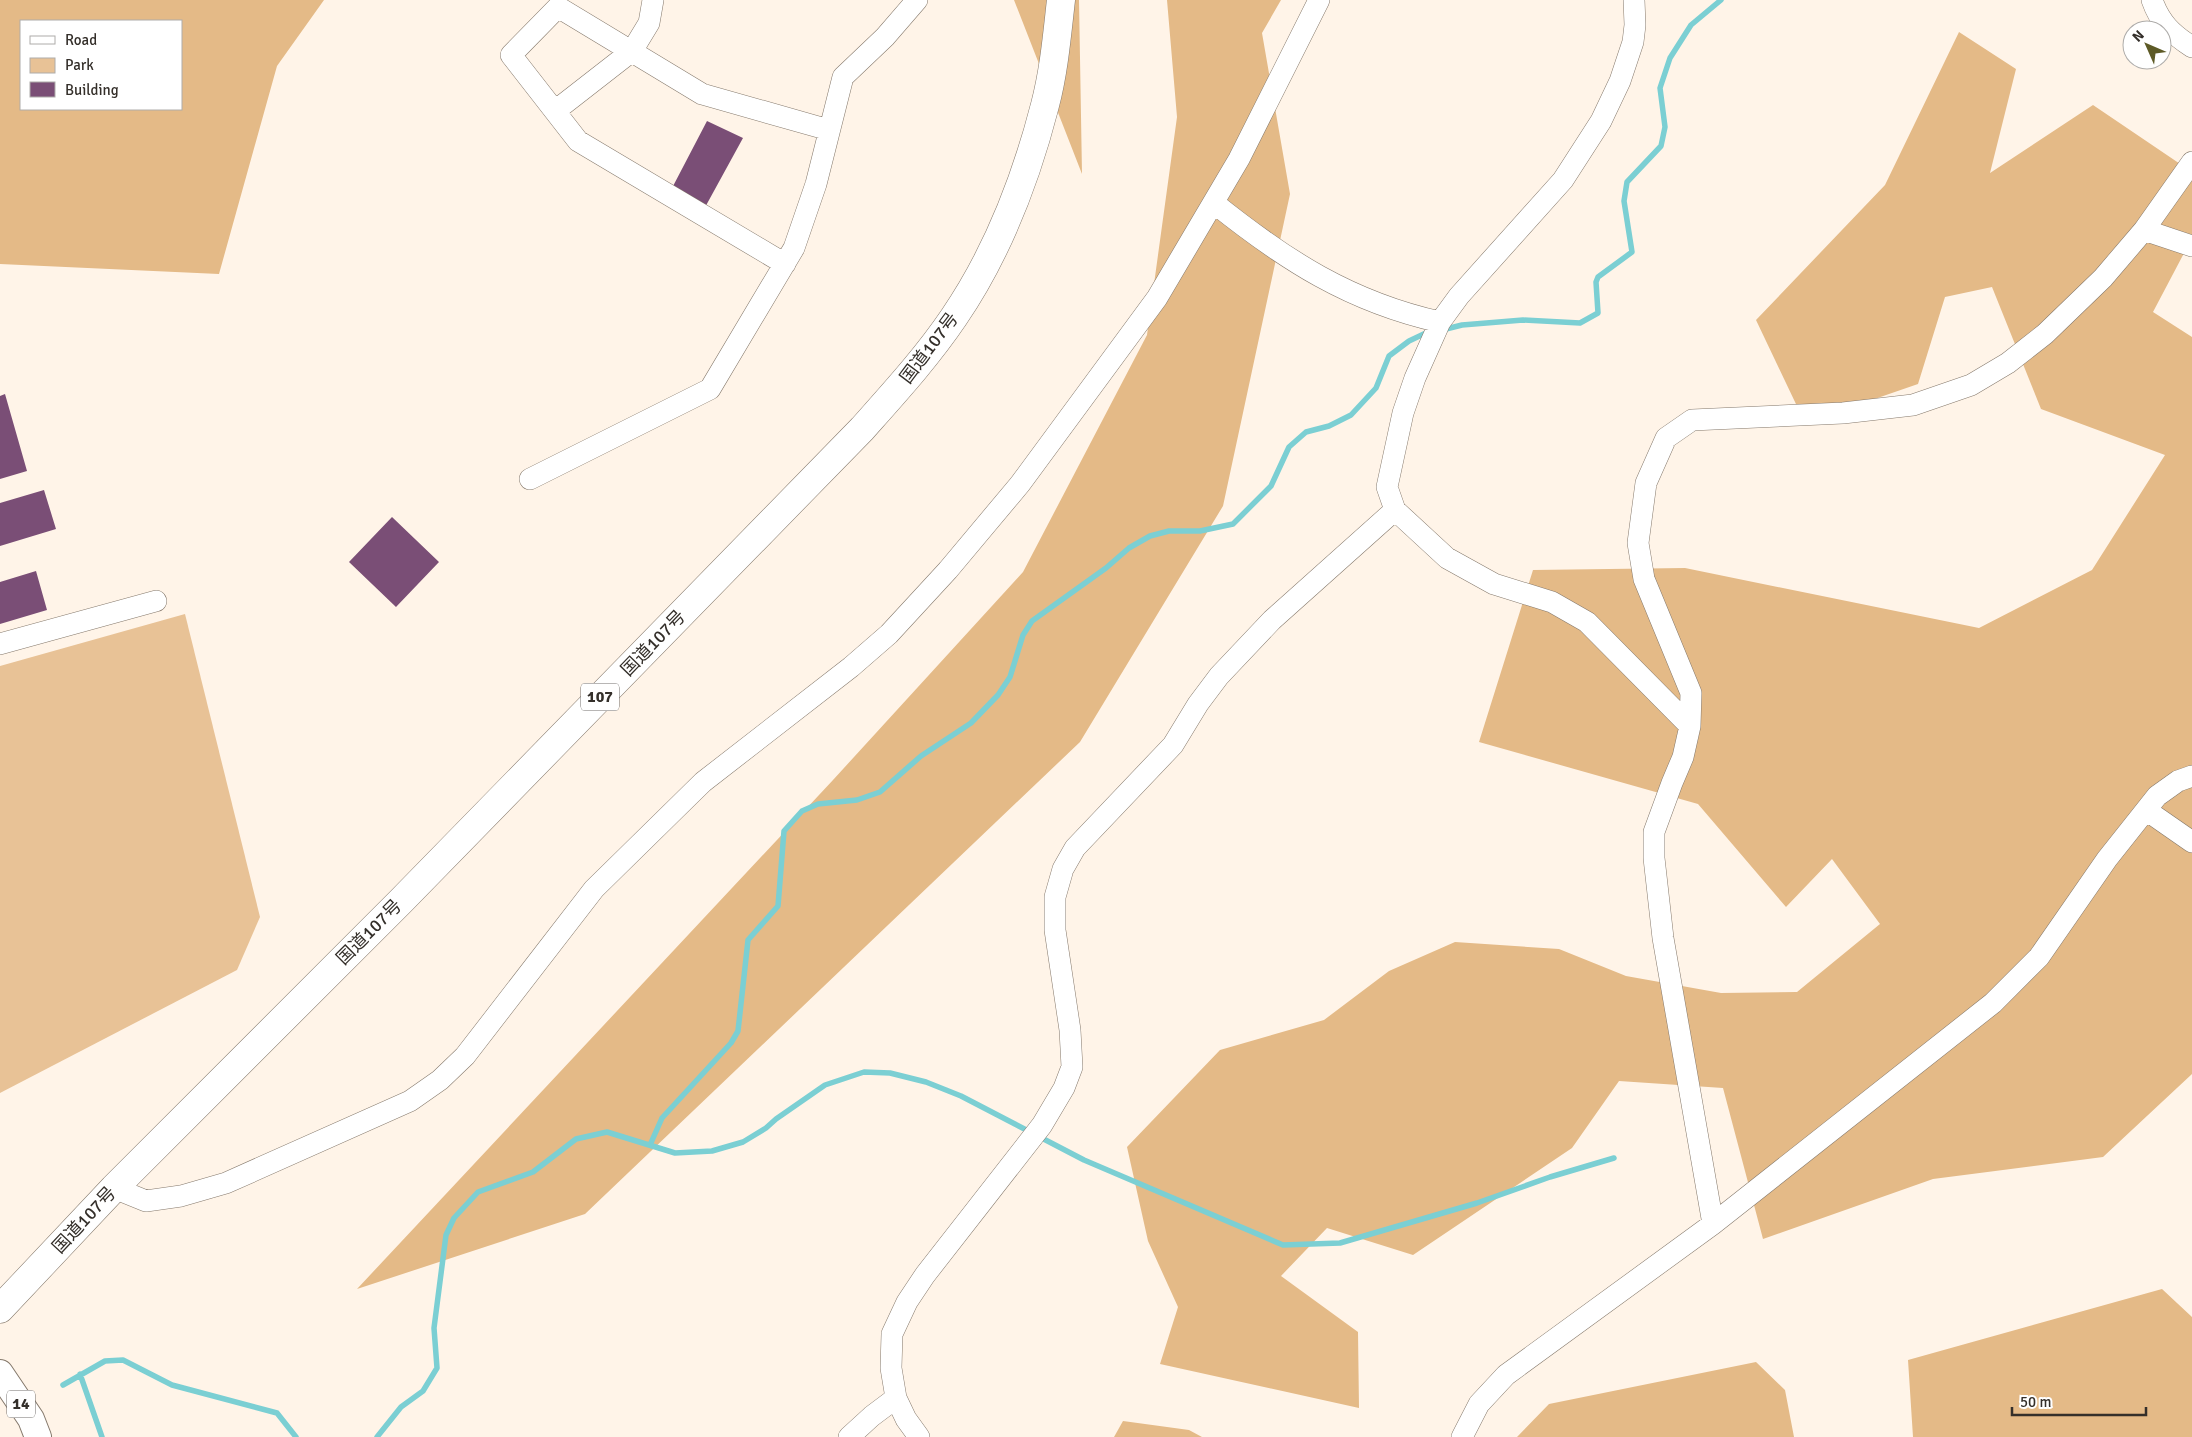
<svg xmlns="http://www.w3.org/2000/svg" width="2192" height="1437" font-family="Signika,'Noto Sans JP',sans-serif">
  <rect width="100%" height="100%" fill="#fff4e8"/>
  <path fill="#e8c296" d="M185,614L260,917L237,970L0,1093V666Z"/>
  <path fill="#e4ba87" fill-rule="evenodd" d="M0,0H324L277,66L219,274L0,264ZM21,21H181V109H21Z
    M1014,0H1079L1082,174Z
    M1167,0H1281L1262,33L1290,194L1223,506L1080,742L585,1214L357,1289L833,780L1023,572L1147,335L1177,117Z
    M1959,32L2016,69L1990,173L2093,105L2192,172V238L2153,312L2192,337V1074L2103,1157L1933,1179L1763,1239L1723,1088L1619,1081L1572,1148L1413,1255L1327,1228L1281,1276L1358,1332L1359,1408L1160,1364L1178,1307L1148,1241L1127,1147L1220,1050L1324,1020L1389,971L1455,942L1559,949L1626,976L1721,993L1797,992L1880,924L1832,859L1786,907L1698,804L1479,742L1533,570L1685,568L1979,628L2092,570L2165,455L2041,409L1992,287L1945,297L1918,384L1805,423L1756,320L1885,185Z
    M2162,1289L2192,1317V1437H1913L1908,1360Z
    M1756,1362L1785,1390L1794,1437H1517L1549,1404Z
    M1123,1421L1189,1430L1202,1437H1114Z"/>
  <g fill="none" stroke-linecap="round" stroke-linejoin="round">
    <path stroke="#7bcfd3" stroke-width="5.5" d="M1442,330L1462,325L1523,320L1580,323L1598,313L1596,282L1598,277L1632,252L1624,201L1627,182L1661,146L1665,127L1660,88L1670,58L1691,25L1721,0
      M650,1145L662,1118L731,1043L738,1031L748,940L778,906L784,831L802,811L818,804L857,800L880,792L921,756L971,723L998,695L1010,677L1023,635L1032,621L1106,568L1129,548L1150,536L1169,531H1200L1233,524L1271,486L1289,447L1306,432L1329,426L1351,415L1376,388L1389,356L1409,341L1428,332
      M80,1374L102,1437
      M63,1385L105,1361L123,1360L172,1385L277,1413L296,1437
      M377,1437L401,1407L423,1391L437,1368L434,1328L446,1235L454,1218L478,1192L533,1172L576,1139L607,1132L675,1153L712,1151L743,1142L766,1128L776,1119L825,1085L864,1072L890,1073L926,1082L961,1096L1084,1160L1283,1245L1340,1243L1477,1203L1550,1177L1614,1158"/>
  </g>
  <path fill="#7a4e76" d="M707,121L743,138L703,211L671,190Z
    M5,394L27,471L0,479V396Z
    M44,490L56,529L0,546V503Z
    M392,517L439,562L396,607L349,562Z
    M36,571L47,610L0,624V582Z"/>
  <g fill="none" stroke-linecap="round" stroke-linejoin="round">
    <defs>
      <path id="minor" d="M1634,0L1635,25L1633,42L1620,81L1601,121L1563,180L1459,296L1440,322L1415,378L1403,413L1387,487L1395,510L1447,558L1494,584L1552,602L1587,622L1690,726
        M2152,0C2160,23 2172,34 2192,47
        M555,111L632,51L649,23L653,0
        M1214,203C1285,260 1350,302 1440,322
        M2144,230L2192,246
        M785,264L578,141L511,55L558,7L702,94L829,130
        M530,479L710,389L794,248L816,184L843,77L885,37L917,0
        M0,644L156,601
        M2146,810L2192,842
        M114,1188L146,1201L181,1196L226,1183L410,1101L440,1080L465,1056L594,889L703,782L851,667L889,634L948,570L1020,484L1157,298L1239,159L1319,0
        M1713,1224L1663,938L1654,858V832L1672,783L1683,757L1690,726L1691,693L1644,579L1638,543L1646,483L1666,438L1692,420L1843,413L1913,405L1971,385L2008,363L2045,334L2103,278L2144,230L2192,162
        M849,1437L872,1416L896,1398
        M919,1437L906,1419L896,1398L891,1368L892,1334L907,1302L925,1275L1042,1125L1064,1088L1072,1067L1070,1030L1055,930V897L1063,869L1075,848L1173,745L1198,704L1219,676L1272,620L1395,510
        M1462,1437L1479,1404L1506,1375L1713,1224L1993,1003L2039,957L2107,859L2157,796L2178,781L2192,776"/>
      <path id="major" d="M0,1373L31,1419L38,1437"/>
      <path id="highway" d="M0,1309L114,1188L401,901L862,429C894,393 927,357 954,317C997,254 1026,179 1045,105C1054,71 1057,35 1061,0"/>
    </defs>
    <use href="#minor" stroke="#85796c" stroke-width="22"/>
    <use href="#major" stroke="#85796c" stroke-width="28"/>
    <use href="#highway" stroke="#85796c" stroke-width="29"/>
    <use href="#minor" stroke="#fff" stroke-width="21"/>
    <use href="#major" stroke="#fff" stroke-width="26"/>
    <use href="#highway" stroke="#fff" stroke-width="28"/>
  </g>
  <g text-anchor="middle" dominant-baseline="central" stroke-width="5" stroke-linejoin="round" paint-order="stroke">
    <g fill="#fff" stroke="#716d6a" stroke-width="1">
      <rect x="581" y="683.5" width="38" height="27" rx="4"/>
      <rect x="7" y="1390.5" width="28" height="27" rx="4"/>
    </g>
    <g font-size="16" font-weight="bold" fill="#342f2a">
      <text x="600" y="697">107</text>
      <text x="21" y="1404">14</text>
    </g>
    <g font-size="18" fill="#342f2a" stroke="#fff">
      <text transform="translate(929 348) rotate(-53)">国道107号</text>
      <text transform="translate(653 643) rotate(-46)">国道107号</text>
      <text transform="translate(369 932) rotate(-45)">国道107号</text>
      <text transform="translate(84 1220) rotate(-47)">国道107号</text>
    </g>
  </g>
  <rect x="20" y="20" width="162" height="90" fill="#ffffff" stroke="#aeacaa"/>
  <rect x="30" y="36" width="25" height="8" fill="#ffffff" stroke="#aeacaa"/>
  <text x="65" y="45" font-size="15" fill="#342f2a">Road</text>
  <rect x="30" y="58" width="25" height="15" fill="#e8c296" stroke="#aeacaa"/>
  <text x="65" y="70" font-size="15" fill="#342f2a">Park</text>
  <rect x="30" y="82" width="25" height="15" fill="#7a4e76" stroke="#aeacaa"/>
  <text x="65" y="95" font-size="15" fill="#342f2a">Building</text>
  <g transform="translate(2147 45) rotate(315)"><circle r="24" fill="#ffffff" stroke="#aeacaa"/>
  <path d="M0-4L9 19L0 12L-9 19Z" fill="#5d5a26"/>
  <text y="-8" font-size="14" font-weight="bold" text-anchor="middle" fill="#342f2a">N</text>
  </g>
  <path d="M2012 1407v8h134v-8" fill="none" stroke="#342f2a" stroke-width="2.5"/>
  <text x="2020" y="1407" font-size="15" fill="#342f2a" stroke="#ffffff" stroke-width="4" paint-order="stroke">50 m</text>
</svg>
